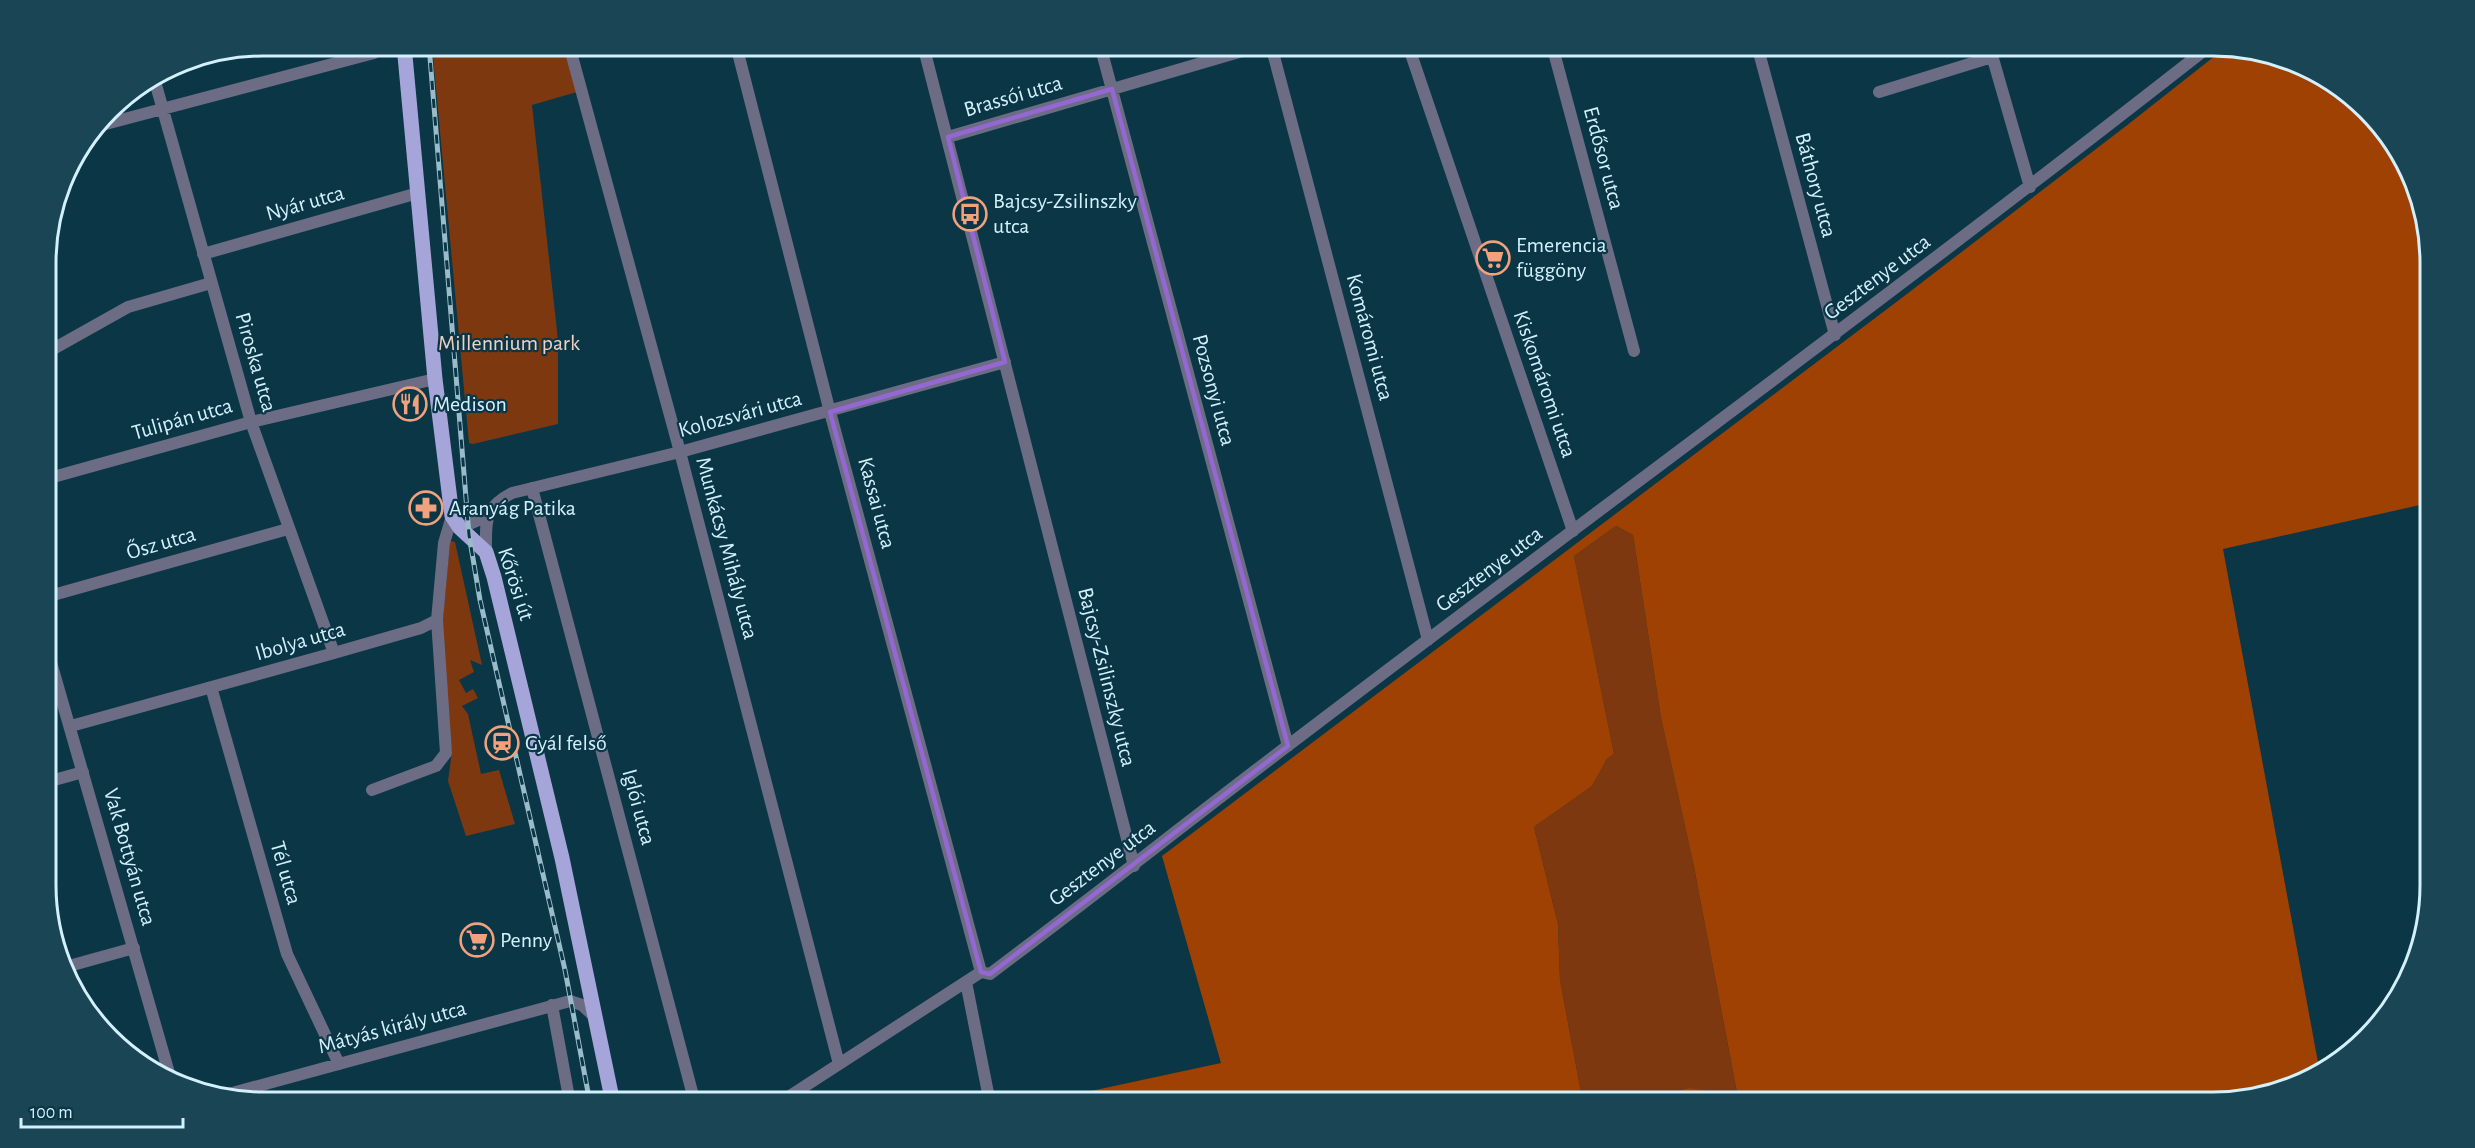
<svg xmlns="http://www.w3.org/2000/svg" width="2475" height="1148" font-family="'Alegreya Sans',sans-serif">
  <rect width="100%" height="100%" fill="#0a3646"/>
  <path fill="#7e3810" d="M432,45H563L577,92L532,105L558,340V424L473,444L469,443Z
    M1616,526L1633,535L1661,718L1694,867L1739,1103L1688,1088L1631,1103H1583L1560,980L1558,924L1534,827L1592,786L1607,759L1614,754L1574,556Z
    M450,541L455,542L482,665L470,660L474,672L459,680L466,693L473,689L478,698L462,706L468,714L481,774L499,770L515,824L466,836L448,781L452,751L446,720L442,629Z"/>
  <path fill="#9e4102" d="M2225,48L2296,62L2385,131L2428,235L2429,503L2223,549L2320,1073L2282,1091L2226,1103H1739L1694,867L1661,718L1633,535L1616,526L1574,556L1614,754L1607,759L1592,786L1534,827L1558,924L1560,980L1583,1103H1156L1155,1099L1140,1103H1035L1221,1063L1162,856L1899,300L2126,126Z
    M1688,1088L1715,1092L1738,1103H1631Z"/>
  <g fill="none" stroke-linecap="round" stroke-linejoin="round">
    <path stroke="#6c6c85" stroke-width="12" d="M569,45L680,452L839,1064
      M736,45L830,412L981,972
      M923,45L1134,866
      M1100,45L1288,746
      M1271,45L1428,640
      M1408,45L1573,531
      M1552,45L1634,351
      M1757,45L1835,335
      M1989,45L2030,187
      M154,78L251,422L334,653
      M1879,92L1992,57
      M98,126L374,53
      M948,137L1263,45
      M203,254L418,193
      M46,353L128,307L211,283
      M46,479L251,422L435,379
      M532,488L695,1103
      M460,528L481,519L489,510
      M486,552C486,521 483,508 512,493L680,452L1005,362
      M46,597L288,529
      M46,645L171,1080
      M211,687L287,954L339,1064
      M71,726L334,653L421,628L437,620L444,543L452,516
      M47,782L83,772
      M372,790L436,766L446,753L437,620
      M69,966L134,948
      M966,982L990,1103
      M552,1005L570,1103
      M225,1095L570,1001L582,1005L595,1017
      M779,1103L981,972L990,974C1091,898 1190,820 1290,744C1597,510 1908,283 2211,45"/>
    <path stroke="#a6a5d9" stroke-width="15" d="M404,45L435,379L452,516L460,528L486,552L494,577L562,858L613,1103"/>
    <defs>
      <path id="rail" d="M429,45L469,535L480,600L565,970L590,1103"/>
    </defs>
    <use href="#rail" stroke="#9abbc9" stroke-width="5"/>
    <use href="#rail" stroke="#0a3646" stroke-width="3" stroke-dasharray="9" stroke-linecap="butt"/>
  </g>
  <path fill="none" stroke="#9567d2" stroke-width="4.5" stroke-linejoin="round" d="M1112,89L1288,746L990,974L981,972L830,412L1005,362L948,137Z"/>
  <defs>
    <symbol id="bus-ring" viewBox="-11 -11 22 22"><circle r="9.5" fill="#0a3646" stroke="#f1a17c" stroke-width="1.5"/><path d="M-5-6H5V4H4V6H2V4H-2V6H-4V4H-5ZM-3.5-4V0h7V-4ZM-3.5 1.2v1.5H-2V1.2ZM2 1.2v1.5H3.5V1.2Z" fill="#f1a17c"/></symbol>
    <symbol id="supermarket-ring" viewBox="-11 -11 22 22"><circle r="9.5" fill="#0a3646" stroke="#f1a17c" stroke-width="1.5"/><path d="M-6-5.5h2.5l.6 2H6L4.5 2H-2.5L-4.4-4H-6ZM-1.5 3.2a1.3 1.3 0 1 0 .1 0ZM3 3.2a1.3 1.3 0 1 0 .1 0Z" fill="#f1a17c"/></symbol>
    <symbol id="restaurant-ring" viewBox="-11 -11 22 22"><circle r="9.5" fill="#0a3646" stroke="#f1a17c" stroke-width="1.5"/><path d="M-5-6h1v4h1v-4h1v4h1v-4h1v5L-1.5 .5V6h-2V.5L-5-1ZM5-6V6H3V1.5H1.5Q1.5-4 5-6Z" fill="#f1a17c"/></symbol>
    <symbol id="pharmacy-ring" viewBox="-11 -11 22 22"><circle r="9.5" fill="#0a3646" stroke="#f1a17c" stroke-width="1.5"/><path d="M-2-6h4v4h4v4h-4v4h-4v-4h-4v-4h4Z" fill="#f1a17c"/></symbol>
    <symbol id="station-ring" viewBox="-11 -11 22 22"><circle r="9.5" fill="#0a3646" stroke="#f1a17c" stroke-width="1.5"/><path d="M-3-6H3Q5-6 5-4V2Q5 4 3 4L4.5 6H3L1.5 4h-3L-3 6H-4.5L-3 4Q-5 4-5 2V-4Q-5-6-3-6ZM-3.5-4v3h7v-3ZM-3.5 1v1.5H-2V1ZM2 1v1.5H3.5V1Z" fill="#f1a17c"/></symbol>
  </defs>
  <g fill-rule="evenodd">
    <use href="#bus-ring" x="951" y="195" width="38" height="38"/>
    <use href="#supermarket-ring" x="1474" y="239" width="38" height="38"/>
    <use href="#restaurant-ring" x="391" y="385" width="38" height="38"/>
    <use href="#pharmacy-ring" x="407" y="489" width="38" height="38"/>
    <use href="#station-ring" x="483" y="724" width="38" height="38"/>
    <use href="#supermarket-ring" x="458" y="921" width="38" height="38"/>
  </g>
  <g text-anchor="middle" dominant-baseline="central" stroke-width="4.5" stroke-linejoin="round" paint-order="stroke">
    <g font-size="22" fill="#d3f0fd" stroke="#0a3646">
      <text transform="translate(1013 96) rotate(-16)">Brassói utca</text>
      <text transform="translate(1604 158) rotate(75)">Erdősor utca</text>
      <text transform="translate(1816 185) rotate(75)">Báthory utca</text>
      <text transform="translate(305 203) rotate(-16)">Nyár utca</text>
      <text transform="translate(1877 277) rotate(-37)">Gesztenye utca</text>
      <text transform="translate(1370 337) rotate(75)">Komáromi utca</text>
      <text transform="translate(256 362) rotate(74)">Piroska utca</text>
      <text transform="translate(1545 384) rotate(71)">Kiskomáromi utca</text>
      <text transform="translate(1214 390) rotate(75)">Pozsonyi utca</text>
      <text transform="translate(740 414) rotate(-15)">Kolozsvári utca</text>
      <text transform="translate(182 419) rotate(-16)">Tulipán utca</text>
      <text transform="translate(877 503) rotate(75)">Kassai utca</text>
      <text transform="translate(161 543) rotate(-16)">Ősz utca</text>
      <text transform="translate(727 548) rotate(75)">Munkácsy Mihály utca</text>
      <text transform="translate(1489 569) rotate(-37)">Gesztenye utca</text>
      <text transform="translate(516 584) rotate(72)">Kőrösi út</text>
      <text transform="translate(300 641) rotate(-16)">Ibolya utca</text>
      <text transform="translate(1107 677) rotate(76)">Bajcsy-Zsilinszky utca</text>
      <text transform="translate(639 807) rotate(75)">Iglói utca</text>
      <text transform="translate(130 857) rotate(74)">Vak Bottyán utca</text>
      <text transform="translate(1102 863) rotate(-37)">Gesztenye utca</text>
      <text transform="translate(286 873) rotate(74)">Tél utca</text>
      <text transform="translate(392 1027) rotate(-15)">Mátyás király utca</text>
    </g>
    <g font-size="22" fill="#d3f0fd" stroke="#0a3646" text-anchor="start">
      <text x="993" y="201">Bajcsy-Zsilinszky<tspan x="993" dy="25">utca</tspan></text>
      <text x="1516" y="245">Emerencia<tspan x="1516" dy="25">függöny</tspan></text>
      <text x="433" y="404">Medison</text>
      <text x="449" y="508">Aranyág Patika</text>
      <text x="525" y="743">Gyál felső</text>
      <text x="500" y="940">Penny</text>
    </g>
    <g font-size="22" fill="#edd2c6" stroke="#0a3646">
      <text x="509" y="343">Millennium park</text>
    </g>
  </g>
  <path d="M0 0H2475V1148H0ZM263 56H2213A207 207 0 0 1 2420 263V885A207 207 0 0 1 2213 1092H263A207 207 0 0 1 56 885V263A207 207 0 0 1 263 56Z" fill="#1a4555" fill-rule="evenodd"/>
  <path fill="none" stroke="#d3f0fd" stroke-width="3" d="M263 56H2213A207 207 0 0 1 2420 263V885A207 207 0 0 1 2213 1092H263A207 207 0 0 1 56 885V263A207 207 0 0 1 263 56Z"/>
  <path d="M21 1118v9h162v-9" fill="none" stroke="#d3f0fd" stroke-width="3"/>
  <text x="30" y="1118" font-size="18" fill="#d3f0fd" stroke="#0a3646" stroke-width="4.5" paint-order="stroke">100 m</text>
</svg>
